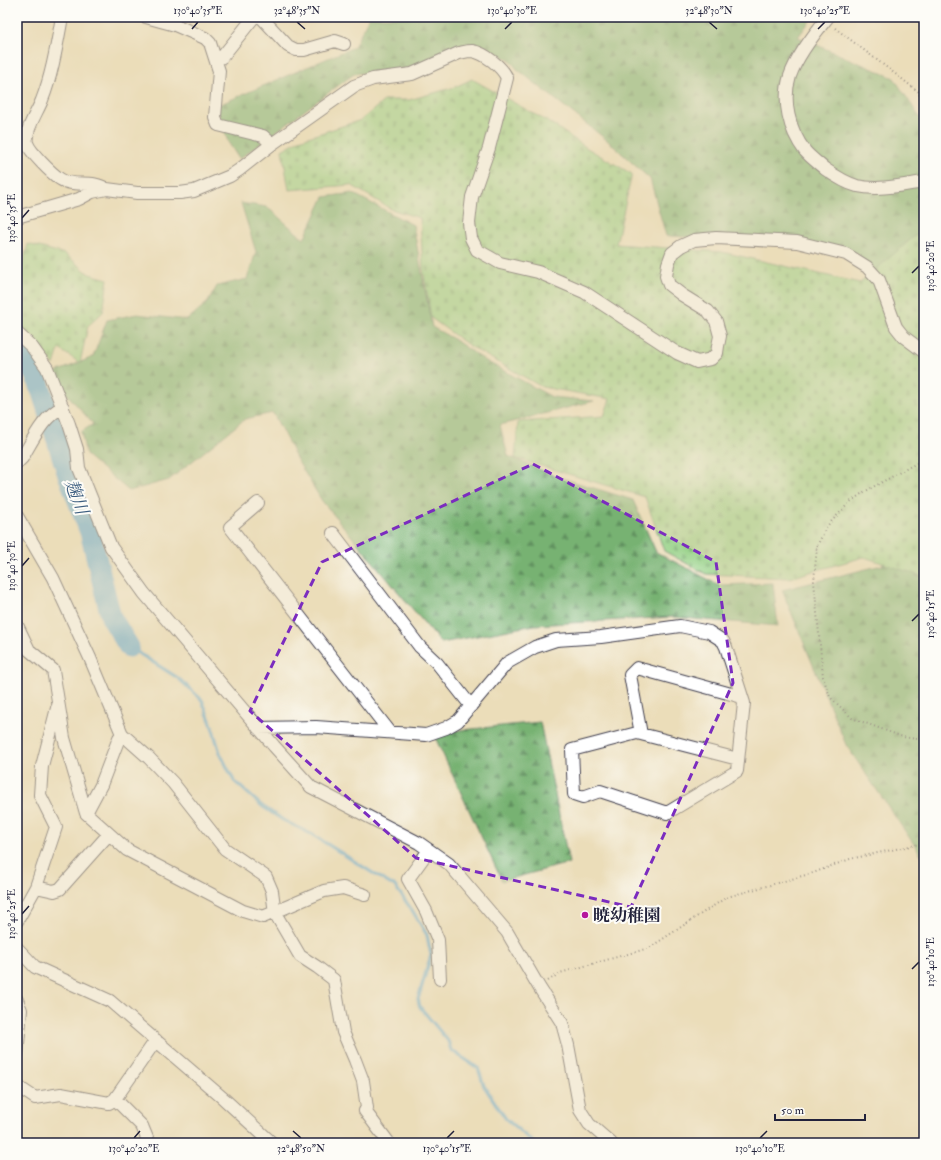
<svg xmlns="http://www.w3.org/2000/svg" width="941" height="1160" font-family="'IM FELL Double Pica','Noto Serif JP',serif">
  <defs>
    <pattern id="forest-firs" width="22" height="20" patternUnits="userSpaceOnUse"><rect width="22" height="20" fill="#77b272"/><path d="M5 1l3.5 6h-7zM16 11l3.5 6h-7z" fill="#61905f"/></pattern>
    <pattern id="cemetery-stones" width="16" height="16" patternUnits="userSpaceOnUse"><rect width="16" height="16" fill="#94d085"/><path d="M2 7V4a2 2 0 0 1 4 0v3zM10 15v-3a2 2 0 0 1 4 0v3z" fill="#7fb274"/></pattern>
  </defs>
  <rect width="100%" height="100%" fill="#fdfcf7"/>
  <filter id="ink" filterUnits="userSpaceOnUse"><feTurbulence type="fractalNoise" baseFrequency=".025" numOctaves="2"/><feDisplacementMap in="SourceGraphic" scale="8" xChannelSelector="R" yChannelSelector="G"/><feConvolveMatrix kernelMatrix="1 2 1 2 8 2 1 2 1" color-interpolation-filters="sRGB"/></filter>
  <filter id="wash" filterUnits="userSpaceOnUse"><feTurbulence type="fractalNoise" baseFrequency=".012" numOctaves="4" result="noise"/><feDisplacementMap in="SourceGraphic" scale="16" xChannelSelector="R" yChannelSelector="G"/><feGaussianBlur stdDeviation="0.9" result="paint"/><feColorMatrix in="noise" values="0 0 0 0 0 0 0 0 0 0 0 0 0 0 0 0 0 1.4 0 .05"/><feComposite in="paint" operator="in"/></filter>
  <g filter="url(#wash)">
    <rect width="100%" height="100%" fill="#ebddb9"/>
    <path fill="url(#forest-firs)" stroke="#4c6a56" d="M369,17H813L798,37L894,78L924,124V244L879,280L857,254L732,239L666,236L650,179L608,141L517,69L510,60L480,44L464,46L409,68L354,74L239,159L228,142L216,106L354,47Z
      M352,193L413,225L432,327L452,338L486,361L552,397L594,401L500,425L508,456L555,476L633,500L656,552L719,585L773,583L778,626L672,617L534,625L441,643L322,501L297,460L273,413L245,419L169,480L129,491L86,455L81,432L93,424L59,385L51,374L93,357L107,320L137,314L187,320L208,302L217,286L247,279L256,252L241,203L267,207L304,239L324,197Z
      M898,561L924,565V859L846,745L782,590Z
      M540,722L569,863L502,881L433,733Z"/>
    <path fill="url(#cemetery-stones)" stroke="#5b7960" d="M472,79L552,124L587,148L632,174L616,244L722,252L860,283L924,228V577L864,557L789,578L706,574L664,551L645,497L515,458L518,422L604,416L610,399L542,387L471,347L431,318L423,269L420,218L391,209L351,185L289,190L282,150L299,140L361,120L385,100H409L455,87Z
      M28,244L65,254L89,274L108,279L103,312L88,326L80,363L59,349L54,365L22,329L17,325V285Z"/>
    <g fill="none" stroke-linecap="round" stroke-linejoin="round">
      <path stroke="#5da7d4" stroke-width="3.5" d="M129,647L178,678L202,700L211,723L220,753L234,781L262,806L283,820L313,835L390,884L394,885L412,910L427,935L431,955L418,999L420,1007L448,1041L451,1050L478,1068L484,1086L506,1119L534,1143"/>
      <path stroke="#5da7d4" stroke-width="21" d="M17,350L29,364L39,383L67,472L90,532L111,617L129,647"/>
    </g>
  </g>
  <g filter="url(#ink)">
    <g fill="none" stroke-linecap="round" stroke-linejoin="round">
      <defs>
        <path id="minor" d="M62,17C57,44 52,75 42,100C38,111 24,131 27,143C30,152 51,173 60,179C73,188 93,179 106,189
          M146,17L175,25L205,38L210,43L219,71L215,117L218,125L263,136L272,144
          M261,17L288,46L296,50H304L335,41L344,44
          M828,17C814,34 797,56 790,76C782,101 789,130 805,151C810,157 818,163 825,169C835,176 846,183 857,186C879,191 903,185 924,182
          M216,61L222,57L254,17
          M17,217L79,199L92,192L107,189L137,193H180L194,191L230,176L239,170L272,144L354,86L373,79L412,74L459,53C464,52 467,51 472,51C485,53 502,67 507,78L489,148L472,197L469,223L471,238L477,250L500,263L538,272L584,292L677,353L697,362L711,359L717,353L718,346L720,336L716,321L708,311L682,295L669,285L666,276L668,264L672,253L681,246L694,240L716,238L797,242L846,254L867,267L879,280L896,327L904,337L924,352
          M17,333L32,347L47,368L69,424L77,449L79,468L111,547L144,593L274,746L311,787L419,843L449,864L507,932L539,987L562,1023L568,1045L580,1110L589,1124L611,1143
          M17,463L22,458C33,440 43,416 63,407
          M258,503L230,527L390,732
          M17,516L53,578L90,658L122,734L149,758L173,783L225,849L266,877L272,891L275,913L300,956L317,967L334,980L343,1032L355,1060L363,1081L367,1108L365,1111L389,1143
          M333,533L420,647L437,663L471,706
          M17,625L29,650L53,670L64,738L86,813L127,850L243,911L263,917L324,891L343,888L365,895
          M258,728L316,727L426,735L446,728L458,721L507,663L535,647L556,640L601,637L680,626L709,632L723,641L726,647L744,703L737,771L667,813L600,791L583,797L574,794L572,750L637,733L738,759
          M641,734L630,675L637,668L742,697
          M86,813L101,785L119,738L122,734
          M429,850L408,879L426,911L438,940L440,979
          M36,887L54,891L60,889L109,834
          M17,921L36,887L56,827L40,795L42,766L57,708
          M17,948L35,967L110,1001L224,1099L272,1143
          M17,1000L21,1010L17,1054
          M17,1086L35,1098L61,1094L109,1103L115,1099L156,1040
          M115,1099L142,1126L149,1143"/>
      </defs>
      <use href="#minor" stroke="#403e4e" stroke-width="14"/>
      <path stroke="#403e4e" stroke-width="2" stroke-dasharray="1 3" stroke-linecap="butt" d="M835,28L919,92L921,105L924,109
        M919,92L924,90
        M924,459L864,492L850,502L827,526L817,546L814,581L823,677L830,697L852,718L903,737L924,740
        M548,981L560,973L649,948L727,897L813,873L850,859L924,843"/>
      <use href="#minor" stroke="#fff" stroke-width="12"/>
    </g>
  </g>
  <path d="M0 0H941V1160H0ZM533,464L716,562L733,683L631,907L416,858L250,711L322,562Z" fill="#ebddb9" fill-opacity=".55" fill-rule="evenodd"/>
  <path fill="none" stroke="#7b2cbf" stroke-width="3" stroke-dasharray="8 5" stroke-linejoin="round" d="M533,464L716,562L733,683L631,907L416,858L250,711L322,562Z"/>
  <path fill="none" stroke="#22223b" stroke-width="1.5" d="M297,22L305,29M709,22L717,29M192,29L198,22M505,29L512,22M818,29L825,22M22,218L29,210M912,273L919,266M22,566L29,558M912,621L919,614M22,914L29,906M912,969L919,962M293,1131L301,1138M134,1138L140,1131M447,1138L454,1131M760,1138L767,1131"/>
  <circle fill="#b5179e" stroke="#fdfcf7" stroke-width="1.5" cx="585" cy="915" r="4"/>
  <g text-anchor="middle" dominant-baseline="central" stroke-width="4" stroke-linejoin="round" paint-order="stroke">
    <g font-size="17" font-weight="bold" fill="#22223b" stroke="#fdfcf7" text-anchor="start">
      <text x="593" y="915">暁幼稚園</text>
    </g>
    <g font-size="18" font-style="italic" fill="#3d5e80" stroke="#fdfcf7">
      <text transform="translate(76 497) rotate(69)">麹川</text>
    </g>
  </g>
  <rect width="941" height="1160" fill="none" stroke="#fdfcf7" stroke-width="44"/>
  <path d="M775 1114v6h90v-6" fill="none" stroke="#22223b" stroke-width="2"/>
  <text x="781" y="1114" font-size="12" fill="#22223b" stroke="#fdfcf7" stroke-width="3" paint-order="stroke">50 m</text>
  <rect x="22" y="22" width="897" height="1116" fill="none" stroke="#22223b" stroke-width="1.5"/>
  <g font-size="10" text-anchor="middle" fill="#22223b">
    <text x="198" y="14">130°40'35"E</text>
    <text x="297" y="14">32°48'35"N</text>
    <text x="512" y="14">130°40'30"E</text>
    <text x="709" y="14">32°48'30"N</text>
    <text x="825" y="14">130°40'25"E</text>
    <text transform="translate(11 218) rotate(-90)" y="4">130°40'35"E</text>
    <text transform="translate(930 266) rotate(-90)" y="4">130°40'20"E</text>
    <text transform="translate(11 566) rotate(-90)" y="4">130°40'30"E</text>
    <text transform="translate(930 614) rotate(-90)" y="4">130°40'15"E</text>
    <text transform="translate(11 914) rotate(-90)" y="4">130°40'25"E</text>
    <text transform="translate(930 962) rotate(-90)" y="4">130°40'10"E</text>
    <text x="134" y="1152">130°40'20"E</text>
    <text x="301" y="1152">32°48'50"N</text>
    <text x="447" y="1152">130°40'15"E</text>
    <text x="760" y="1152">130°40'10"E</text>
  </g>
</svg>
